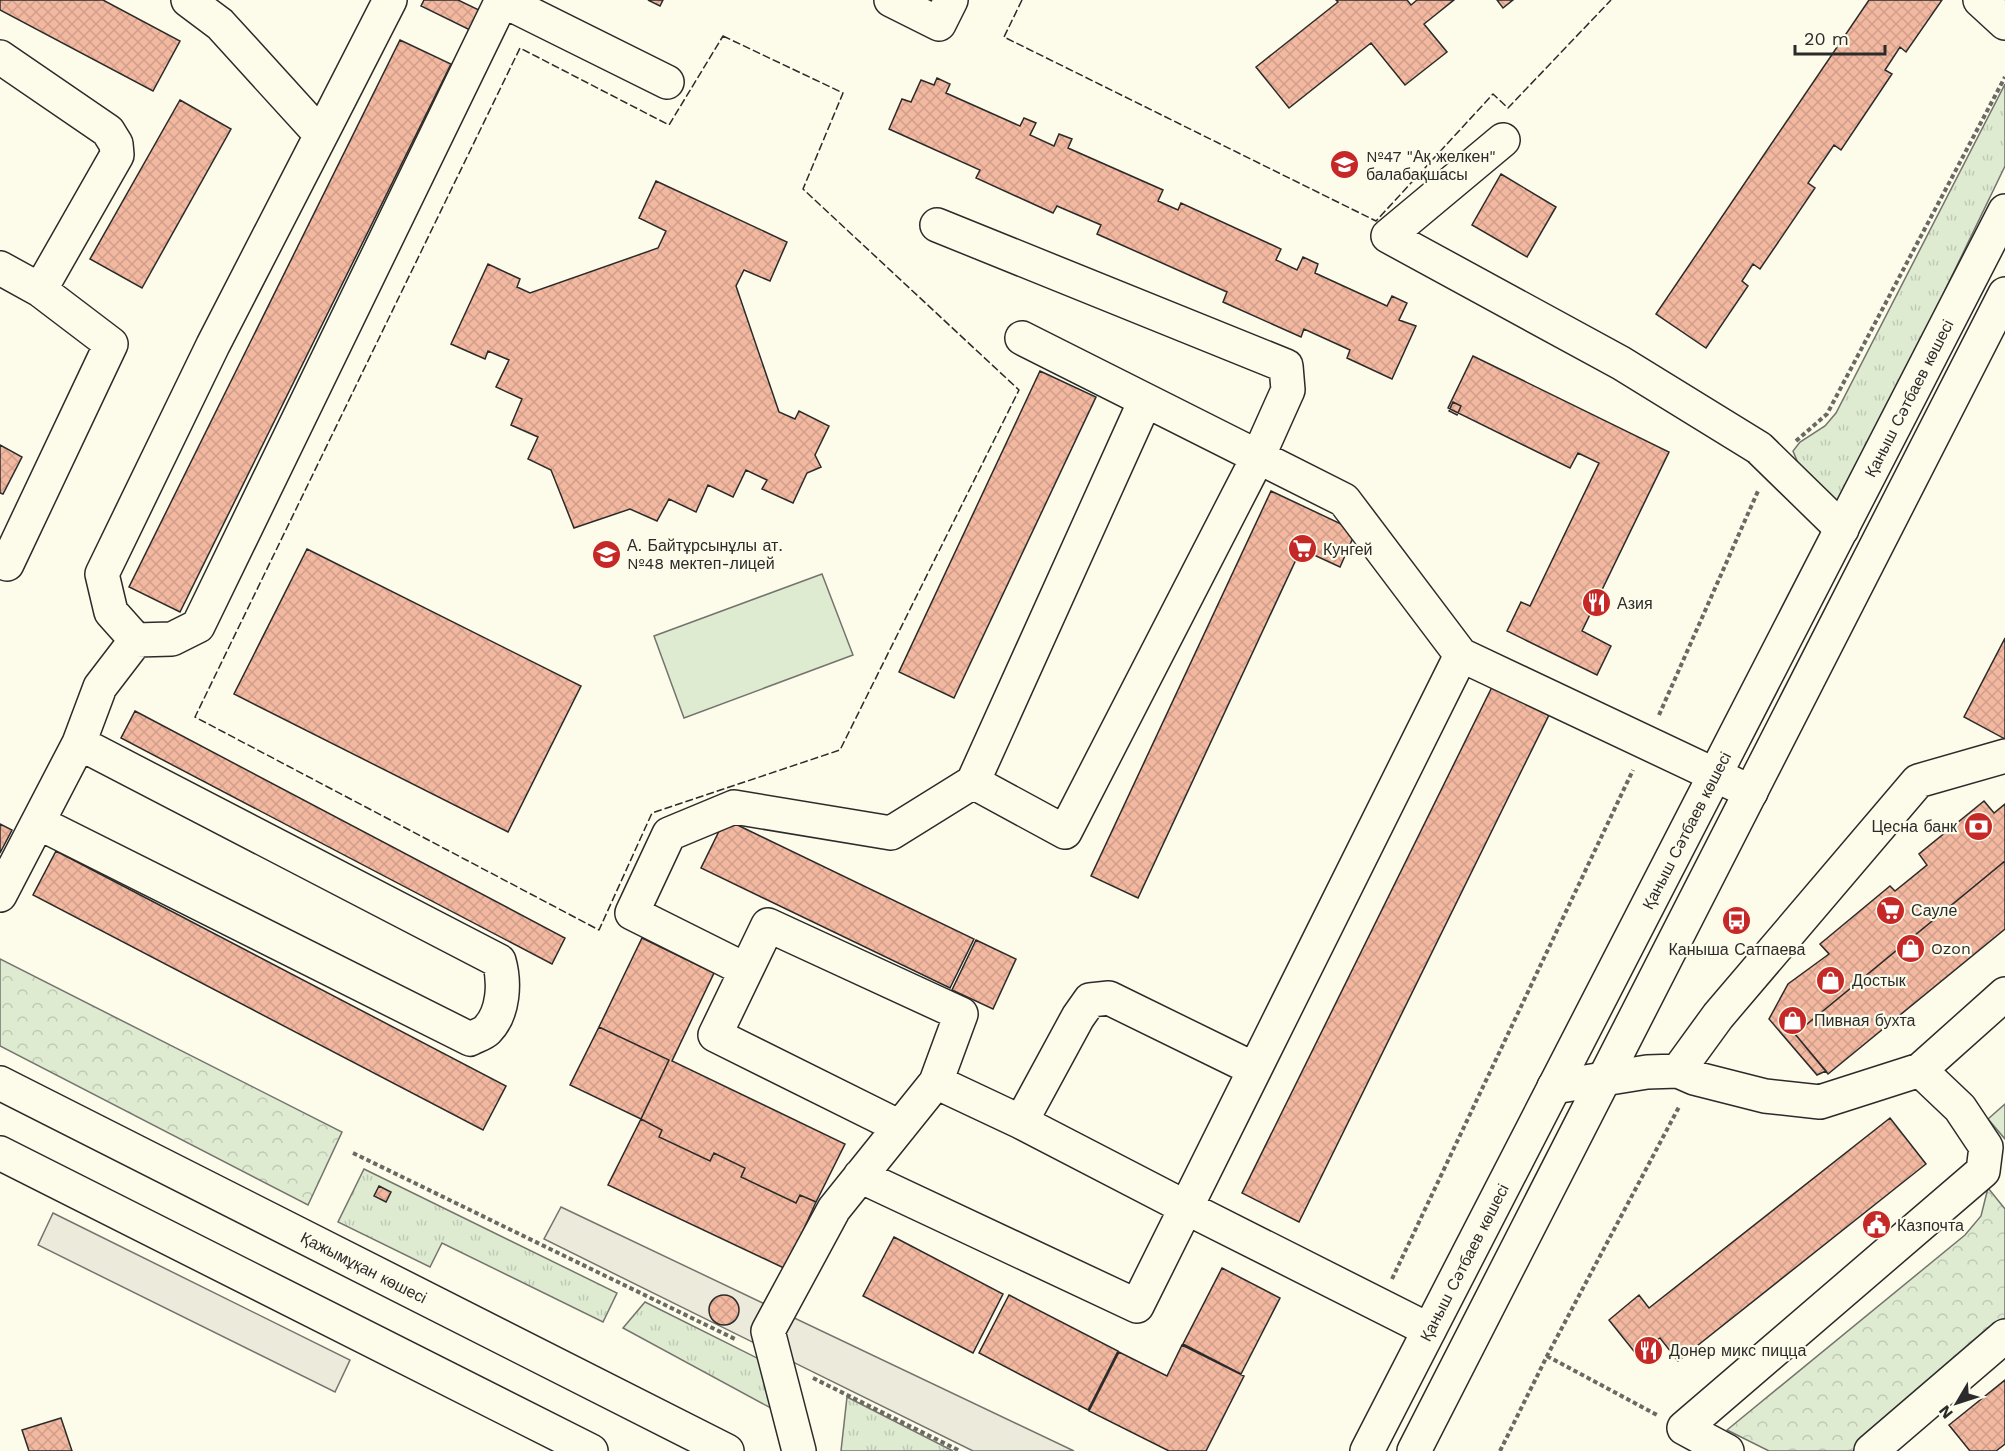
<svg xmlns="http://www.w3.org/2000/svg" width="2005" height="1451" font-family="'Work Sans',sans-serif">
  <defs>
    <pattern id="grass-tufts" width="24" height="20" patternUnits="userSpaceOnUse" patternTransform="scale(1.5)"><rect width="24" height="20" fill="#deebd1"/><path d="M3 7l-1-3M5 7V3M7 7l1-3M15 17l-1-3M17 17v-4M19 17l1-3" fill="none" stroke="#bfcab4"/></pattern>
    <pattern id="forest-crowns" width="20" height="18" patternUnits="userSpaceOnUse" patternTransform="scale(1.5)"><rect width="20" height="18" fill="#deebd1"/><path d="M2 6a3 3 0 1 1 6 0M12 15a3 3 0 1 1 6 0" fill="none" stroke="#bfcab4"/></pattern>
    <pattern id="building-cross-hatch" width="8" height="8" patternUnits="userSpaceOnUse" patternTransform="scale(1.5)"><rect width="8" height="8" fill="#f2b8a0"/><path d="M0 0l8 8M0 8l8-8" fill="none" stroke="#d09e8a"/></pattern>
  </defs>
  <rect width="100%" height="100%" fill="#fdfbea"/>
  <path fill="url(#grass-tufts)" stroke="#74746e" stroke-width="1.5" d="M2005,84V166L1838,512L1800,468L1793,451L1800,442L1825,426L1836,413Z
    M364,1169L617,1293L603,1322L442,1243L430,1267L338,1222Z
    M645,1302L769,1364L780,1413L623,1328Z
    M847,1397L953,1451H841Z"/>
  <path fill="url(#forest-crowns)" stroke="#74746e" stroke-width="1.5" d="M0,959L342,1132L308,1205L0,1046Z
    M1988,1188L2005,1209V1323L1855,1451H1769L1727,1430L1965,1235L1981,1216Z"/>
  <path fill="#deebd1" stroke="#74746e" stroke-width="1.5" d="M822,574L853,655L684,718L654,636Z
    M2005,1104V1139L1988,1119Z"/>
  <path fill="#eceadb" stroke="#74746e" stroke-width="1.5" d="M561,1207L1074,1451H973L544,1239Z
    M53,1213L350,1360L335,1392L38,1245Z"/>
  <path fill="url(#building-cross-hatch)" stroke="#2b2b2b" stroke-width="1.5" d="M0,0H103L180,41L153,91L0,10Z
    M424,0H458L479,10L470,30L421,6Z
    M648,0H663L660,6Z
    M1336,0H1407L1411,5L1417,0H1454L1424,24L1447,52L1405,85L1371,43L1289,108L1256,67L1338,2Z
    M1497,0H1513L1503,8Z
    M1869,0H1942L1906,52L1900,47L1885,70L1892,74L1841,150L1834,145L1808,183L1815,188L1760,269L1753,264L1742,281L1748,286L1706,348L1656,314Z
    M400,40L451,64L180,612L129,587Z
    M937,78L950,84L946,93L1020,126L1024,118L1036,123L1030,135L1054,146L1059,134L1072,139L1068,148L1163,190L1158,201L1178,210L1181,203L1281,249L1276,260L1297,270L1303,257L1318,264L1315,273L1387,306L1392,296L1407,303L1399,320L1416,326L1392,379L1347,358L1350,350L1304,329L1301,337L1223,302L1227,292L1097,234L1101,225L1057,206L1053,213L976,178L980,170L889,129L902,99L911,102L921,80L934,85Z
    M180,100L231,129L142,288L90,259Z
    M1501,174L1556,207L1527,257L1472,225Z
    M656,181L787,242L770,281L744,270L736,286L779,412L795,419L799,411L829,426L815,455L821,467L807,473L793,503L762,489L767,480L746,470L733,497L708,485L696,512L669,499L657,521L630,509L574,528L551,470L528,459L538,437L511,425L522,399L496,387L509,360L488,351L485,359L451,344L488,264L520,279L517,287L530,293L658,248L666,231L639,218Z
    M1473,356L1669,452L1582,631L1611,646L1597,675L1507,631L1521,602L1530,606L1599,463L1578,453L1570,468L1448,408Z
    M1040,371L1096,397L954,698L899,672Z
    M1453,402L1461,406L1457,415L1449,411Z
    M0,445L22,457L3,494L0,493Z
    M1271,491L1356,531L1340,567L1301,549L1138,898L1091,876Z
    M307,549L581,686L508,832L234,694Z
    M2005,638V739L1964,717Z
    M1493,685L1550,713L1299,1222L1242,1193Z
    M135,711L565,938L552,964L121,738Z
    M1984,801L1994,813L2005,804V861L1795,1034L1826,1071L1817,1075L1769,1019L1788,984L1829,954L1820,944L1890,886L1895,891L1927,865L1919,854Z
    M725,819L974,939L950,988L701,868Z
    M0,824L12,830L0,853Z
    M56,851L506,1086L483,1130L33,895Z
    M2005,861V929L1828,1074L1795,1034Z
    M642,938L714,973L672,1061L845,1144L816,1202L800,1195L796,1203L741,1177L745,1168L714,1153L710,1161L659,1137L662,1130L641,1119L669,1060L599,1027Z
    M976,940L1016,959L993,1009L952,990Z
    M599,1027L669,1060L641,1119L570,1085Z
    M1890,1118L1926,1164L1678,1361L1660,1338L1637,1355L1609,1320L1639,1295L1649,1308Z
    M641,1119L662,1130L659,1137L710,1161L714,1153L745,1168L741,1177L796,1203L800,1195L816,1202L786,1269L608,1185Z
    M379,1186L391,1192L386,1202L374,1196Z
    M894,1237L1003,1294L973,1353L863,1296Z
    M1222,1268L1280,1298L1241,1374L1183,1344Z
    M1009,1295L1118,1351L1088,1410L979,1353Z
    M709 1310a15 15 0 1 1 30 0a15 15 0 1 1-30 0Z
    M1182,1345L1244,1376L1206,1451H1169L1089,1411L1119,1352L1167,1376Z
    M2005,1380V1444L1996,1451H1970L1949,1425Z
    M61,1418L72,1451H29L22,1430Z"/>
  <g fill="none" stroke-linecap="round" stroke-linejoin="round">
    <defs>
      <path id="minor" d="M188,0L220,24L321,135L390,0
        M502,0L667,82
        M891,0L939,24L951,0
        M1980,0L2005,23
        M0,57L108,131L116,144L117,155L40,290
        M321,135L213,345L102,574L111,612L136,640L172,639L198,626L502,0
        M1503,140L1388,236L1621,363L1759,448L1842,529
        M937,225L1286,366L1288,390L1258,457L1065,832L973,782L1145,401
        M0,268L40,290L111,344L7,564L0,561
        M1022,338L1344,500L1461,655L1751,792
        M79,743L100,687L136,640
        M0,895L79,743L499,961C505,982 504,1013 487,1030C483,1034 475,1036 470,1039L39,823
        M746,970L632,913L669,834L734,807L891,833L973,782
        M1678,1071L1718,1016L1918,781L2005,756
        M1554,1087L1647,1072L1678,1071L1694,1078L1765,1096L1820,1102L1920,1070L2005,994
        M1021,1122L1078,1017L1090,1000L1109,998L1254,1069
        M900,1127L715,1035L768,925L961,1014L936,1082
        M860,1176L1137,1306L1461,655
        M799,1451L768,1331L834,1209L936,1082L1021,1122L1185,1207L1429,1330
        M1727,1451L1684,1428L1983,1171L1986,1147L1960,1108L1920,1070
        M1871,1451L2005,1336"/>
      <g id="major">
        <path id="s1" d="M0,1083L727,1451"/>
        <path d="M0,1153L591,1451"/>
        <path id="s2" d="M1367,1451L2005,211"/>
        <path d="M1414,1451L2005,294"/>
      </g>
    </defs>
    <use href="#minor" stroke="#2b2b2b" stroke-width="36"/>
    <use href="#major" stroke="#2b2b2b" stroke-width="36"/>
    <path stroke="#6a6964" stroke-width="4" stroke-dasharray="4.5 3" stroke-linecap="butt" d="M1796,441L1827,414L2005,77
      M1659,715L1758,491
      M353,1153L737,1340
      M1392,1279L1633,770
      M1547,1356L1657,1415
      M813,1378L960,1451
      M1500,1451L1547,1356L1680,1105"/>
    <use href="#minor" stroke="#fdfbea" stroke-width="33"/>
    <use href="#major" stroke="#fdfbea" stroke-width="33"/>
    <path stroke="#2b2b2b" stroke-width="1.5" stroke-dasharray="8 3" stroke-linecap="butt" d="M1022,0L1004,37L1376,221L1493,94L1508,108L1611,0
      M723,36L843,93L803,189L1019,390L840,750L652,813L599,930L195,717L520,48L669,125Z"/>
  </g>
  <defs>
    <symbol id="school-disc" viewBox="-11 -11 22 22"><circle r="9.5" fill="#c62828" stroke="#fdfbea"/><path d="M0-5L7-2L0 1L-7-2ZM-4 1L0 2.5L4 1V4Q0 6-4 4Z" fill="#fff"/></symbol>
    <symbol id="supermarket-disc" viewBox="-11 -11 22 22"><circle r="9.5" fill="#c62828" stroke="#fdfbea"/><path d="M-6-5.5h2.5l.6 2H6L4.5 2H-2.5L-4.4-4H-6ZM-1.5 3.2a1.3 1.3 0 1 0 .1 0ZM3 3.2a1.3 1.3 0 1 0 .1 0Z" fill="#fff"/></symbol>
    <symbol id="restaurant-disc" viewBox="-11 -11 22 22"><circle r="9.5" fill="#c62828" stroke="#fdfbea"/><path d="M-5-6h1v4h1v-4h1v4h1v-4h1v5L-1.5 .5V6h-2V.5L-5-1ZM5-6V6H3V1.5H1.5Q1.5-4 5-6Z" fill="#fff"/></symbol>
    <symbol id="bank-disc" viewBox="-11 -11 22 22"><circle r="9.5" fill="#c62828" stroke="#fdfbea"/><path d="M-6-4H6V4H-6ZM0-2.3a2.3 2.3 0 1 0 0 4.6a2.3 2.3 0 1 0 0-4.6Z" fill="#fff"/></symbol>
    <symbol id="bus-disc" viewBox="-11 -11 22 22"><circle r="9.5" fill="#c62828" stroke="#fdfbea"/><path d="M-5-6H5V4H4V6H2V4H-2V6H-4V4H-5ZM-3.5-4V0h7V-4ZM-3.5 1.2v1.5H-2V1.2ZM2 1.2v1.5H3.5V1.2Z" fill="#fff"/></symbol>
    <symbol id="shop-disc" viewBox="-11 -11 22 22"><circle r="9.5" fill="#c62828" stroke="#fdfbea"/><path d="M-5-2.5h2.3a2.7 3.5 0 0 1 5.4 0H5L5.5 6h-11ZM-1.5-2.5h3a1.5 2.3 0 0 0-3 0Z" fill="#fff"/></symbol>
    <symbol id="civic-disc" viewBox="-11 -11 22 22"><circle r="9.5" fill="#c62828" stroke="#fdfbea"/><path d="M-.6-6.5H3V-4.5H.6V-3L4-1V1h2V6H-6V1h2V-1L-.6-3ZM-1.2 2.5V6h2.4V2.5Z" fill="#fff"/></symbol>
  </defs>
  <g fill-rule="evenodd">
    <use href="#school-disc" x="1328" y="148" width="33" height="33"/>
    <use href="#supermarket-disc" x="1286" y="532" width="33" height="33"/>
    <use href="#school-disc" x="590" y="538" width="33" height="33"/>
    <use href="#restaurant-disc" x="1580" y="586" width="33" height="33"/>
    <use href="#bank-disc" x="1962" y="810" width="33" height="33"/>
    <use href="#supermarket-disc" x="1874" y="894" width="33" height="33"/>
    <use href="#bus-disc" x="1720" y="904" width="33" height="33"/>
    <use href="#shop-disc" x="1894" y="932" width="33" height="33"/>
    <use href="#shop-disc" x="1814" y="964" width="33" height="33"/>
    <use href="#shop-disc" x="1776" y="1004" width="33" height="33"/>
    <use href="#civic-disc" x="1860" y="1208" width="33" height="33"/>
    <use href="#restaurant-disc" x="1632" y="1334" width="33" height="33"/>
  </g>
  <g text-anchor="middle" dominant-baseline="central" stroke-width="4.5" stroke-linejoin="round" paint-order="stroke">
    <g font-size="16" fill="#2b2b2b" stroke="#fdfbea" text-anchor="start">
      <text x="1366" y="156">№47 "Ақ желкен"<tspan x="1366" dy="18">балабақшасы</tspan></text>
      <text x="627" y="545">А. Байтұрсынұлы ат.<tspan x="627" dy="18">№48 мектеп-лицей</tspan></text>
      <text x="1323" y="549">Кунгей</text>
      <text x="1617" y="603">Азия</text>
      <text x="1957" y="826" text-anchor="end">Цесна банк</text>
      <text x="1911" y="910">Сауле</text>
      <text x="1931" y="948">Ozon</text>
      <text x="1737" y="949" text-anchor="middle">Каныша Сатпаева</text>
      <text x="1852" y="980">Достык</text>
      <text x="1814" y="1020">Пивная бухта</text>
      <text x="1897" y="1225">Казпочта</text>
      <text x="1669" y="1350">Донер микс пицца</text>
    </g>
    <g font-size="16" fill="#2b2b2b" stroke="#fdfbea">
      <text stroke="none"><textPath href="#s2" startOffset="1184">Қаныш Сәтбаев көшесі</textPath></text>
      <text stroke="none"><textPath href="#s2" startOffset="698">Қаныш Сәтбаев көшесі</textPath></text>
      <text stroke="none"><textPath href="#s2" startOffset="212">Қаныш Сәтбаев көшесі</textPath></text>
      <text stroke="none"><textPath href="#s1" startOffset="408">Қажымұқан көшесі</textPath></text>
    </g>
  </g>
  <g transform="translate(1957 1403) rotate(231)" stroke="#fdfbea" stroke-width="4.5" paint-order="stroke">
  <path d="M0-4.5L10 22L0 15L-10 22Z" fill="#2b2b2b"/>
  <text y="-9" font-size="16" font-weight="bold" text-anchor="middle" fill="#2b2b2b">N</text>
  </g>
  <path d="M1795 45v9h90v-9" fill="none" stroke="#2b2b2b" stroke-width="3"/>
  <text x="1804" y="45" font-size="18" fill="#2b2b2b" stroke="#fdfbea" stroke-width="4.5" paint-order="stroke">20 m</text>
</svg>
